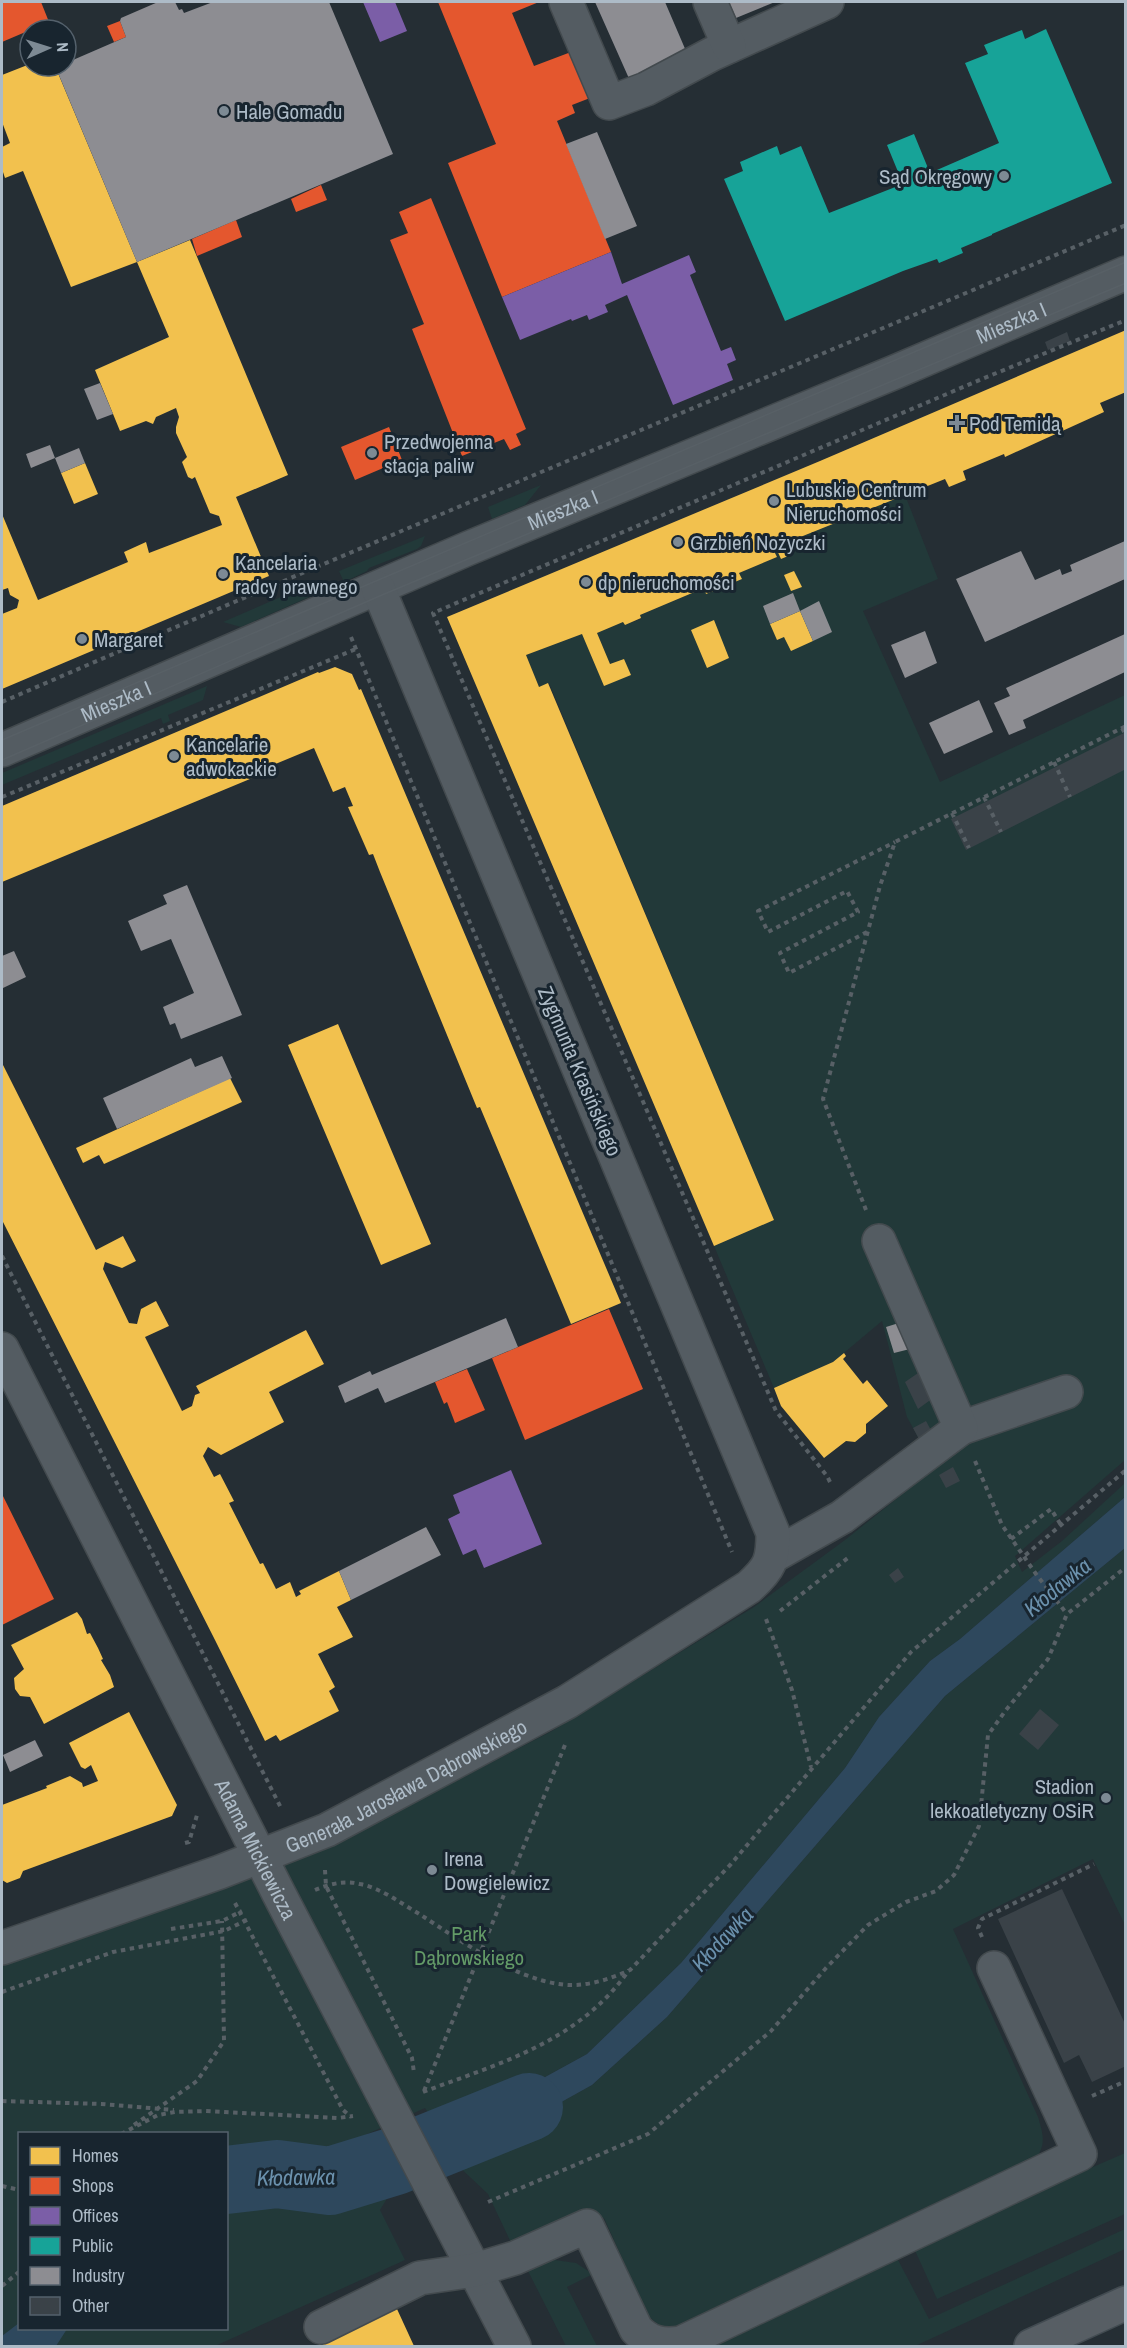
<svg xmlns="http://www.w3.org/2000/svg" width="1127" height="2348" font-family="'Archivo Narrow',sans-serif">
  <rect width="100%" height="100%" fill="#252e34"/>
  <path fill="#223939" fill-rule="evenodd" d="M541,485L525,505L492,519L488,507Z
    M905,495L938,579L863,611L940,782L1125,695V1460L1015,1556L1022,1572L1062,1541L1125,1483V1497L960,1639L930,1661L879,1717L845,1768L681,1963L587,2054L516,2093L430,2115L425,2108L365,2135L388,2176L391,2192L380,2210L405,2260L215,2346H2V1966L321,1851L552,1731L754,1607L845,1540L935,1468L907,1417L882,1321L833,1362L774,1388L714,1246L774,1220L549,683L539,687L526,655L582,634L604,685L631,675L624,659L610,664L597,633L623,622L625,625L641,619L640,615L704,588L741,578L739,573L777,557L773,549L776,548L781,559L793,554L788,542ZM20,2134H226V2328H20Z
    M425,536L421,546L417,549L369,568L367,571L344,582L339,571Z
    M311,584L316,594L241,627L223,622Z
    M207,686L203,700L168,715L170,721L163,724L161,718L2,785V773Z
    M1125,1548V1925L1093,1859L953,1929L1038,2117C1044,2137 1047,2147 1031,2164L686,2326H660L648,2316L604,2218L514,2249L488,2194L454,2162L592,2085L667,2017L945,1696Z
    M1125,2153V2214L937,2299L913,2246Z
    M1125,2229V2249L915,2346H704L897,2258L929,2319Z
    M555,2260L576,2263L593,2274L567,2287L597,2346H566L527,2269L537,2262Z"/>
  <path fill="#2e485d" d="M1125,1497V1548L945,1696L667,2017L592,2085L454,2162L430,2115L516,2093L587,2054L681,1963L845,1768L879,1717L930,1661L960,1639Z
    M373,2150L388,2176L324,2198L264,2207L227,2203L226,2166L267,2161L326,2165L351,2161Z
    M19,2323L20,2328L67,2329L56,2346H2V2336Z"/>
  <path fill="#252e34" d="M428,2112L430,2115L454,2162L452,2163L427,2116Z"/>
  <path fill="#f2c14e" d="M30,64V66H55L137,262L71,287L23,171L5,178L2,169V147L10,143L2,122V75Z
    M190,240L288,475L236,497L269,576L2,689V614L17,608L19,600L10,595L8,588L2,590V514L38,600L128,562L124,552L146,542L149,553L222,525L219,516L210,513L195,477L192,479L188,477L182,462L187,457L176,433V427L179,417L176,408L156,417L153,424L146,421L120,431L95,370L169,337L137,262Z
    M1126,330V392L1100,403L1104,412L1005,457L1004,454L963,471L966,480L949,487L945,479L788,542L793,554L781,559L776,548L773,549L777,557L739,573L742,579L706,594L704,588L640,615L641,618L625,625L623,622L597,633L610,664L624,659L631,675L604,686L582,634L526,655L539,687L548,683L774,1220L714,1246L447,617L820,461Z
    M85,463L98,494L74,504L61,473Z
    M794,571L802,587L791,591L784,575Z
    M800,611L813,641L791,651L784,637L777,640L770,624Z
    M714,620L729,658L707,668L691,630Z
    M335,667L352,674L359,690L361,689L621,1303L571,1324L480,1107L477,1108L380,872L373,854L369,855L348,807L353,806L345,787L333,792L314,748L261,770L262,774L2,882V806L318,672L319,673Z
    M338,1024L431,1244L381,1265L288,1045Z
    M2,1063L96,1250L123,1236L136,1261L122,1268L105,1262L103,1269L129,1323L137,1324L141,1309L156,1301L169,1326L145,1337L182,1411L192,1406L195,1395L200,1393L196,1386L306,1330L324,1364L269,1392L284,1422L221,1455L208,1447L203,1456L214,1477L220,1474L234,1501L229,1503L260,1564L263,1563L276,1589L290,1582L296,1597L301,1594L299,1591L339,1571L351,1600L337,1607L353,1637L318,1654L335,1687L329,1691L339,1711L280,1741L276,1735L265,1741L215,1640L2,1220Z
    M230,1078L242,1102L104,1164L99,1155L83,1163L76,1148Z
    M844,1353L846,1356L843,1359L863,1384L867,1380L888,1406L866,1424V1433L855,1442L846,1441L824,1458L781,1406L774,1388L833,1362Z
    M77,1612L82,1619L87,1634L90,1633L98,1648L103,1659L101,1660L110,1675L114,1687L44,1724L30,1697L20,1696L15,1689L14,1678L24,1669L11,1645Z
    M129,1712L177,1805L172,1816L23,1871L20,1878L7,1883L2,1880V1805L47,1788L46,1786L70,1776L82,1783L83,1787L98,1781L91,1765L85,1769L81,1767L69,1743Z
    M397,2309L414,2346H316Z"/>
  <path fill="#e4572e" d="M5,2H41L49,22L2,42V3Z
    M438,2H539L512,13L534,66L571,52L590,98L572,105L575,113L557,121L611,252L502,297L448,163L496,144Z
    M120,21L126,37L114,42L107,26Z
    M321,185L327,200L296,212L291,199Z
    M431,198L526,429L516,434L521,445L510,450L504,439L462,456L412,329L424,324L390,240L408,233L399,212Z
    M236,220L242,237L197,256L192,239Z
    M389,427L402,460L355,480L341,447Z
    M609,1309L643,1389L525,1440L492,1358Z
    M467,1369L485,1410L455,1423L447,1402L444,1404L435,1382Z
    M2,1494L54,1599L2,1625Z"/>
  <path fill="#7b5ea7" d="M363,2H395L407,31L380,42Z
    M611,252L622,284L689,255L696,272L690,275L721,351L731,347L736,360L727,364L733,380L673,405L627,295L605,305L608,312L589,320L587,315L572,321L571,319L520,340L502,297Z
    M511,1470L542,1544L484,1568L476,1549L463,1555L448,1519L460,1513L453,1495Z"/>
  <path fill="#17a398" d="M1046,29L1112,183L992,234V235L961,248L963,253L939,263L937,259L903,271L785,321L724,179L743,171L740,162L777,146L780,155L801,146L829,213L903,184L887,145L914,134L930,173L999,143L965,63L988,54L984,45L1022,30L1025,39Z"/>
  <path fill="#8d8d92" d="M158,2H175L179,10L182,9L184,13L213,2H329L393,154L137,262L56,68L66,66V63L126,37L120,21L121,18Z
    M595,2H665L689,58L631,83Z
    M729,2H775L736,18Z
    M597,132L637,226L605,239L566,144Z
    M100,383L113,414L97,420L84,389Z
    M50,445L55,458L31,468L26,454Z
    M79,448L85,463L61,473L55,458Z
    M1125,541V579L985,642L956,579L1021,551L1035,580L1060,569L1062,575L1072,571L1070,565Z
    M793,593L800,611L819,601L832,632L813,641L800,611L770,624L763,606Z
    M925,631L937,663L905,678L891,645Z
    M1125,634V672L1023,720L1026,728L1009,735L994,703L1010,696L1006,688Z
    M979,700L993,732L944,754L929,723Z
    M187,885L242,1015L181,1039L175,1023L170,1025L163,1007L194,993L171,939L141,951L128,921L167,904L163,895Z
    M14,951L26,977L3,988L2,956Z
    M222,1056L232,1078L117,1129L103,1098L191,1058L195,1067Z
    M506,1318L518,1347L385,1403L378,1388L345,1403L338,1386L370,1371L372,1375Z
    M902,1322L910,1349L894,1353L886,1327Z
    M426,1527L441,1555L351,1600L339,1571Z
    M35,1740L43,1756L10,1772L3,1755Z"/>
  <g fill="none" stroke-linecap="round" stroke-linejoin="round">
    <path stroke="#2e485d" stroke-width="68" d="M226,2180L277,2174L330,2181L395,2161L529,2107"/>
  </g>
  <path fill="#3a4248" d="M1067,332L1070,341L1048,350L1045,342Z
    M1126,732V769L966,850L951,819Z
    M921,1371L933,1398L918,1409L905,1382Z
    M926,1421L933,1434L920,1441L913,1428Z
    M953,1467L960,1481L946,1488L939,1475Z
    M898,1568L904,1577L895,1583L889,1575Z
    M1040,1709L1059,1725L1038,1750L1019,1734Z
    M1062,1889L1126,2026V2066L1092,2082L1079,2055L1064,2063L998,1919Z"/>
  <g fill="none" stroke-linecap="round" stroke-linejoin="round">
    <defs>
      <g id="minor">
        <path d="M566,2L609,103L646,89L712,54L827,2"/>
        <path d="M710,2L729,46"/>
        <path id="s1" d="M2,750L469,548L895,372L1126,273"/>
        <path id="s2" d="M2,1349L279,1894L514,2346"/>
        <path d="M961,1428L1066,1392"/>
        <path d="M773,1556L842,1517L961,1428L879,1241"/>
        <path id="s3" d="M2,1948L220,1872L327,1830L567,1702L749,1587C770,1568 773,1561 773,1533L378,588"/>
        <path d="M321,2327L420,2278L475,2270L515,2258L587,2226L636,2329C649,2343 662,2346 681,2343L1080,2154L994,1968"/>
      </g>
      <path id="major" d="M1031,2346L1126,2303"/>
    </defs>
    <use href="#minor" stroke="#434a4e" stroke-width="36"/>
    <use href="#major" stroke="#424b51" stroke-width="36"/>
    <path stroke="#586066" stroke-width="4" stroke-dasharray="4.5 4.5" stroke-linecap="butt" d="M351,637L732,1552
      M2,702C375,540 751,385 1126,225
      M1122,728L1126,735
      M1054,762L1070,797
      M2,797L356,649
      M984,797L1001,832
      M952,813L969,848
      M867,932L789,973L780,953L858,912L847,891L768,932L758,911L895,842
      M866,1210L823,1099L880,886L895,842L1126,726
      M2,1256L282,1810
      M975,1461L1002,1525L1036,1574L1067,1614
      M830,1482L827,1476L776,1411L433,613L982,379L1126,320
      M1011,1539L1051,1509L1061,1525
      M780,1611L849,1557
      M766,1619L792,1690L811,1767
      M185,1843L189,1842L197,1815
      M325,1870L326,1886L412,2058L414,2073
      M315,1890C329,1884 345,1880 360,1884C381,1888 402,1904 421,1915C459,1940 514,1978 559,1984C583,1988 608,1980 630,1970L731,1864L911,1652L1126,1470
      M235,1903L343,2110L351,2117
      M171,1929L222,1921L242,1911
      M982,1937L978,1928L982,1919L1094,1864
      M2,1992L113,1952L224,1931L251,1918
      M424,2091L565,1745
      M423,2092C500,2063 579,2042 629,1970
      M1092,2096L1126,2081
      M2,2101L101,2104L174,2110
      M134,2125L197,2081L224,2041L222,1921
      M121,2134L158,2115L175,2112L206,2111L338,2118L353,2116
      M2,2186L20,2190
      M488,2202L648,2134L771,2031L826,1968L868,1925L906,1902L936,1891L954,1875L979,1826L988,1735L1006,1710L1048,1659L1067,1614L1126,1567
      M2,2286L20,2271"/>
    <use href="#minor" stroke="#545c62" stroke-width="33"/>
    <use href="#major" stroke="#575e64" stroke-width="33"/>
    <path stroke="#586066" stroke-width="1.5" d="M2,740L1126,262
      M2,760L382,595L1126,283"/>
  </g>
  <g fill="#7d8a94" stroke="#18252f" stroke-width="2">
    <circle cx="224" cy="111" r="6"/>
    <circle cx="1004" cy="176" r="6"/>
    <path d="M954 414h6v6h6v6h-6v6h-6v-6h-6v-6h6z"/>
    <circle cx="372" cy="453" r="6"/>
    <circle cx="774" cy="501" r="6"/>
    <circle cx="678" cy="542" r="6"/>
    <circle cx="223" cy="574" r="6"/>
    <circle cx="586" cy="582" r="6"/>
    <circle cx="82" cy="639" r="6"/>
    <circle cx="174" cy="756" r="6"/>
    <circle cx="1106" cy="1798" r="6"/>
    <circle cx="432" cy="1870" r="6"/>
  </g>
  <g text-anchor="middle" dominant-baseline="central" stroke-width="6" stroke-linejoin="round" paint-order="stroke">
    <g font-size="21" fill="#adbbc7" stroke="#18252f" text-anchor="start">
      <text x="236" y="111">Hale Gomadu</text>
      <text x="992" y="176" text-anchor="end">Sąd Okręgowy</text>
      <text x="969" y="423">Pod Temidą</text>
      <text x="384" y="441">Przedwojenna<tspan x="384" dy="24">stacja paliw</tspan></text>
      <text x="786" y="489">Lubuskie Centrum<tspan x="786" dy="24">Nieruchomości</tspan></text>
      <text x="690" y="542">Grzbień Nożyczki</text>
      <text x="235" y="562">Kancelaria<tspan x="235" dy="24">radcy prawnego</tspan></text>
      <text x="598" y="582">dp nieruchomości</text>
      <text x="94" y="639">Margaret</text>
      <text x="186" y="744">Kancelarie<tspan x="186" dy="24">adwokackie</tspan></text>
      <text x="1094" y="1786" text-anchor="end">Stadion<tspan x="1094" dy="24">lekkoatletyczny OSiR</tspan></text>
      <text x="444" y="1858">Irena<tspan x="444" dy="24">Dowgielewicz</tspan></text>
    </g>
    <g font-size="21" fill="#adbbc7" stroke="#18252f">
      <text stroke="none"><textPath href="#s1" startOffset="1096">Mieszka I</textPath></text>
      <text stroke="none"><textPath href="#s1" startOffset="610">Mieszka I</textPath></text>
      <text stroke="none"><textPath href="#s1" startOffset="124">Mieszka I</textPath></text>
      <text transform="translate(580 1071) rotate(67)">Zygmunta Krasińskiego</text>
      <text stroke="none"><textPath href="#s3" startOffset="436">Generała Jarosława Dąbrowskiego</textPath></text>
      <text stroke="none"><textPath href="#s2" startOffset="561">Adama Mickiewicza</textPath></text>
    </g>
    <g font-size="21" fill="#639a67" stroke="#18252f">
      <text x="469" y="1933">Park<tspan x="469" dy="24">Dąbrowskiego</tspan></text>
    </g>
    <g font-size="22" font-style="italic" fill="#6b91ad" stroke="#18252f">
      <text transform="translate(1057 1587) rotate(-39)">Kłodawka</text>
      <text transform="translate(722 1939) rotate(-47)">Kłodawka</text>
      <text transform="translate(296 2177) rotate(-1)">Kłodawka</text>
    </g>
  </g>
  <rect width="1127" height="2348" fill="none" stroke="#adbbc7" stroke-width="6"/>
  <rect x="18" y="2132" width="210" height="198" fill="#18252f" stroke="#54616c" stroke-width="1.5"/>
  <rect x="30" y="2147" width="30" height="18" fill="#f2c14e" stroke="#54616c" stroke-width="1.5"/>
  <text x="72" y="2162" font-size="18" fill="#adbbc7">Homes</text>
  <rect x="30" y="2177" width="30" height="18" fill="#e4572e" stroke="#54616c" stroke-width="1.5"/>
  <text x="72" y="2192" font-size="18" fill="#adbbc7">Shops</text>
  <rect x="30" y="2207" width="30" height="18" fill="#7b5ea7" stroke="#54616c" stroke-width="1.5"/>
  <text x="72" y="2222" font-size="18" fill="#adbbc7">Offices</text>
  <rect x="30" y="2237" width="30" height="18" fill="#17a398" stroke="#54616c" stroke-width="1.5"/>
  <text x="72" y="2252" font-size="18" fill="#adbbc7">Public</text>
  <rect x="30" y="2267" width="30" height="18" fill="#8d8d92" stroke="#54616c" stroke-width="1.5"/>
  <text x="72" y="2282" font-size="18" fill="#adbbc7">Industry</text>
  <rect x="30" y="2297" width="30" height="18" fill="#3a4248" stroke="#54616c" stroke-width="1.5"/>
  <text x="72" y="2312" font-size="18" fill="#adbbc7">Other</text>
  <g transform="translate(48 48) rotate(87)"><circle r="28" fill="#18252f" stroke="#54616c" stroke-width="1.5"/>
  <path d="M0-4.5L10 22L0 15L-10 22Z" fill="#7d8a94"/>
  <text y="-9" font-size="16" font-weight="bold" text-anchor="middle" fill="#adbbc7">N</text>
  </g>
</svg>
